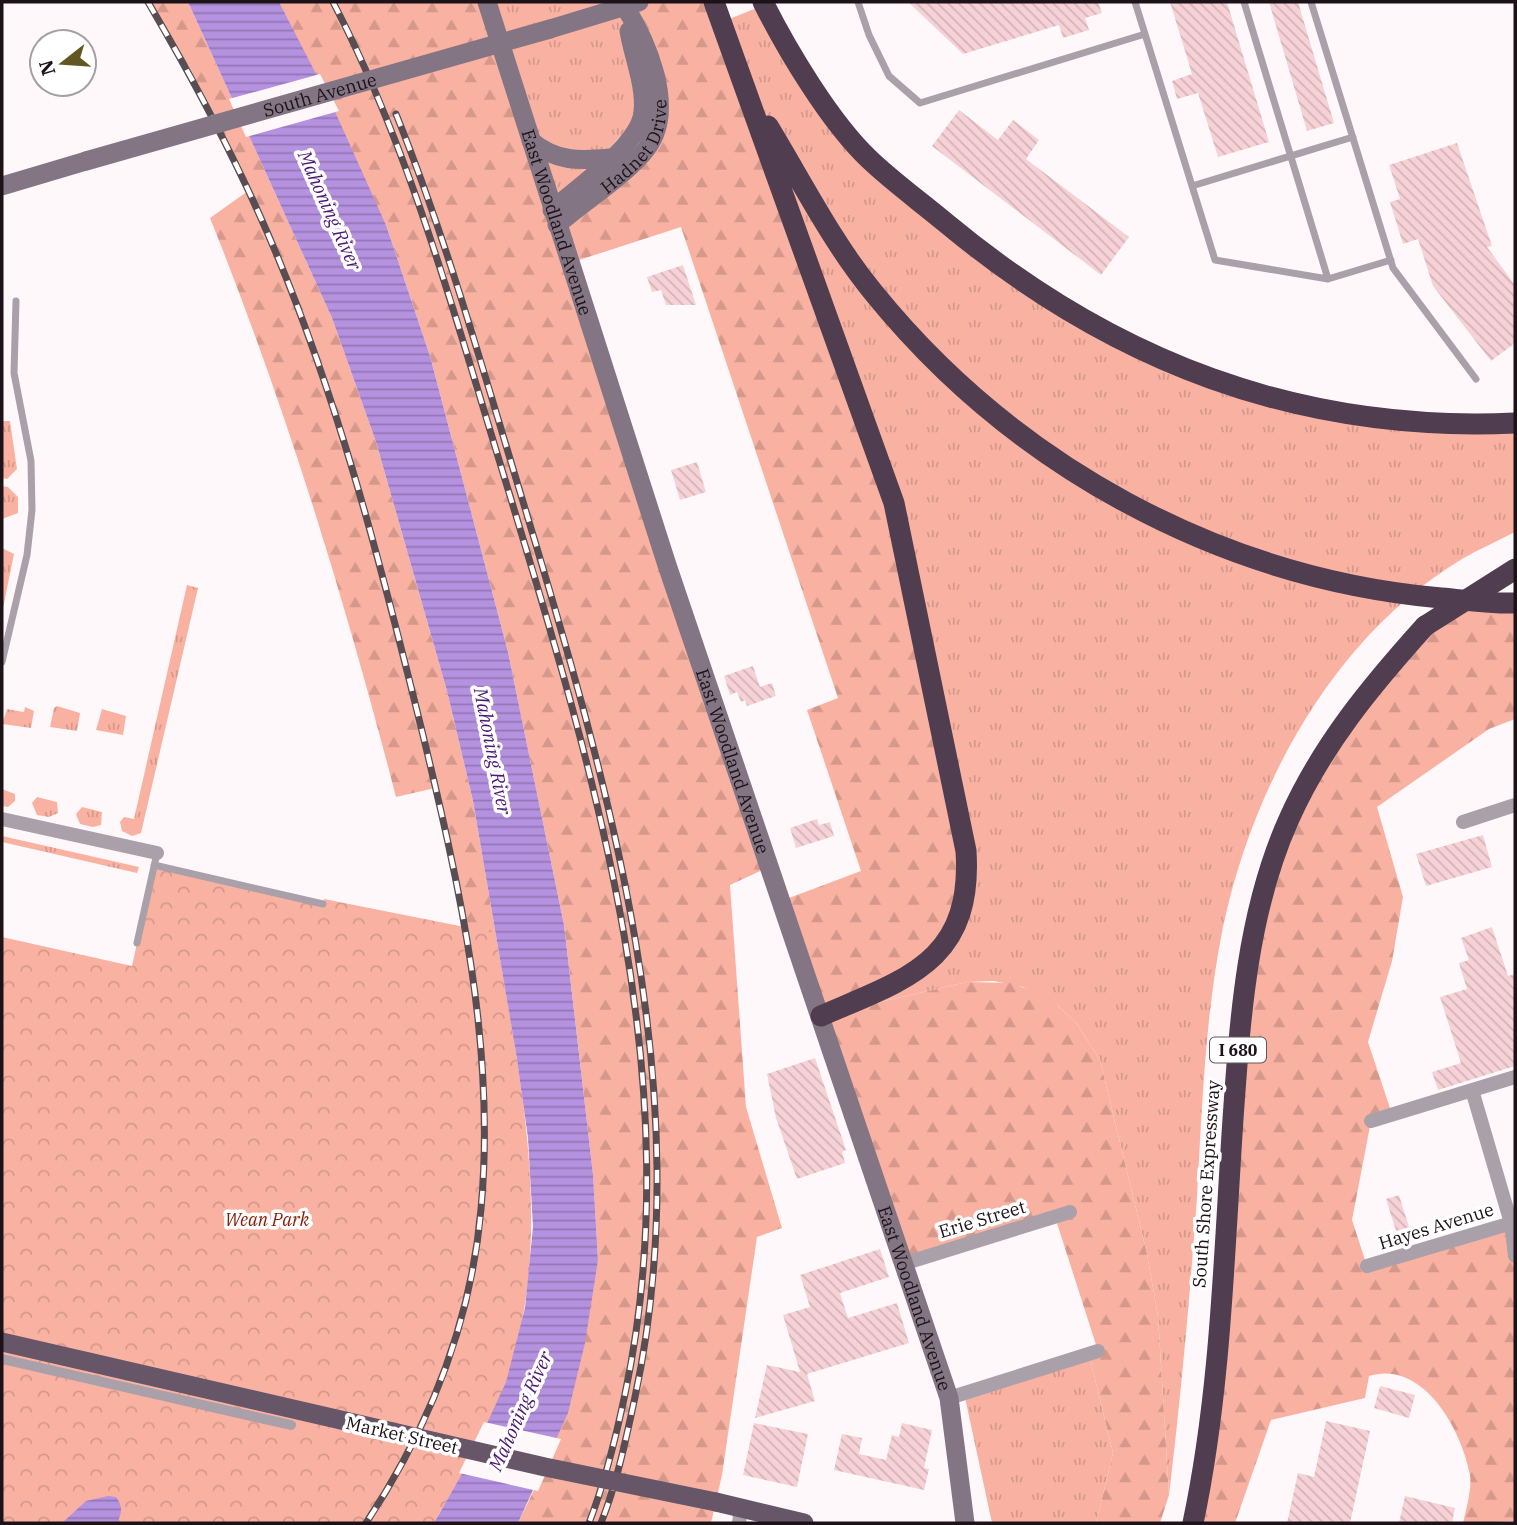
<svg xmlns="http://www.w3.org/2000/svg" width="1517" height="1525" font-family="'IBM Plex Serif',serif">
  <defs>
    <pattern id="grass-tufts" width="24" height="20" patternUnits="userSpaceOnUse" patternTransform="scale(1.75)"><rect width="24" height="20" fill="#f9b2a2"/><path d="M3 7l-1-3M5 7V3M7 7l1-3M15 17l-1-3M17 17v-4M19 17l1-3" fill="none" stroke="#d5988b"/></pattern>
    <pattern id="forest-firs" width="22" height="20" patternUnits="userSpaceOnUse" patternTransform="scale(1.75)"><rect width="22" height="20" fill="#f9b2a2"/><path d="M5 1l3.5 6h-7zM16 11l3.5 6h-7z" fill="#d5988b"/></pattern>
    <pattern id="park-crowns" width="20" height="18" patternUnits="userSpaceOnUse" patternTransform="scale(1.75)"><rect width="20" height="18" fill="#f9b2a2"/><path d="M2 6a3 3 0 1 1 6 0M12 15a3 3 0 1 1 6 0" fill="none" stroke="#d5988b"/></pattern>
    <pattern id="water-rules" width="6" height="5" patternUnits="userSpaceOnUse" patternTransform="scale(1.75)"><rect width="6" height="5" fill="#b592e0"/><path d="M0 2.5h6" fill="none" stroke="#9376b5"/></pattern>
    <pattern id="building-back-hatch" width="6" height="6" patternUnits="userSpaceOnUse" patternTransform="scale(1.75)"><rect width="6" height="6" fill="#f6d2d6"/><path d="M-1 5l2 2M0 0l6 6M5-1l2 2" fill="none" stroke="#d2b3b7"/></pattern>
  </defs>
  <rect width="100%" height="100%" fill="#fff8fb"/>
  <path fill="url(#grass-tufts)" d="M487,2H622L643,112L552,210Z
    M764,5L868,158L1070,314L1289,402L1515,423V532C1498,541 1479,549 1462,559C1334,636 1253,785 1223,927C1205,1016 1202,1108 1197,1197C1190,1297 1181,1395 1169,1495L1158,1316L1147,1254L1100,1060L1077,1024L1058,1006L1023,987L994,981L967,982L849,1009L912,976L722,22Z
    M2,421H10L17,469L7,479L2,478Z
    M2,486L8,487L18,497V513L2,519Z
    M2,548L14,554L2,613Z
    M187,585L198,588L141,833L132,836L122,831L120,822L124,817L134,819Z
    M57,706L80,713L77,731L50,727L54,708Z
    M25,707L34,711L31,728L2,724L7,709L24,712Z
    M102,709L126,716L123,735L96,730Z
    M2,789L15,794V801L8,807L2,806Z
    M37,797L57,802L58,813L49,817L37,815L32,803Z
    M82,807L102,812L101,825L93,827L80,824L76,814Z
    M2,836L139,867L137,873L2,842Z
    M1089,1354L1113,1453L1096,1523H992L964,1393Z"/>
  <path fill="url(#forest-firs)" d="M148,2H188L332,318L376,442L447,691L473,801L516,1053L434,1523L465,926L435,788L396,797C345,600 286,407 210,218L248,191L197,86Z
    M279,2H487L552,210L648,146L622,2H714L862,410L966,851L950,935L849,1009L967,982L1010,983L1042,994L1058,1006L1077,1024L1100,1060L1147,1254L1158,1316L1169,1495L1160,1523H1096L1113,1453L1089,1354L1098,1351L1055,1217L906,1263L781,901L861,871L807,710L838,698L681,227L570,263L769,867L730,885L746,1107L782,1228L757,1237L722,1475L711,1523H518L550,1457L598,1260L593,1174L564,925L508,652L430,356L386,225Z
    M1467,599L1515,603V719L1489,729L1377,807L1403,897L1392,961L1368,1042L1392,1114L1371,1121L1352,1220L1367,1266L1511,1223L1515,1256V1521L1463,1523C1466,1509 1472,1490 1470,1475C1462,1430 1423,1359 1369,1376L1365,1398L1271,1420L1235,1523H1193L1237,1067L1268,876L1348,715Z"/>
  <path fill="url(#park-crowns)" d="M154,865L323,903L324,899L495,933C521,1082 555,1233 507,1381C490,1431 460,1478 434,1523H2V937L132,966Z"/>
  <path fill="url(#water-rules)" d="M188,2H279L332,105L386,225L430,356L508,652L564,925L593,1174L598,1260L585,1343L568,1413L518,1523H434L471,1458L506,1382L525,1308L533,1227L528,1138L516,1053L473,801L447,691L376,442L332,318Z
    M108,1496L116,1497C123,1506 122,1513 117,1523H62L86,1501Z"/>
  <path fill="#fff8fb" d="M320,74L339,111L246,137L229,99Z
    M484,1422L561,1439L538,1491L459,1473Z"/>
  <path fill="url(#building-back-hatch)" d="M908,2H1098L1102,13L1085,18L1089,30L1063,38L1059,25L963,54Z
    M1170,2H1227L1269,142L1218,157L1198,93L1177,99L1172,81L1192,74Z
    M1269,2H1298L1334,123L1307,131Z
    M959,110L998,140L1013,120L1039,140L1026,159L1129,237L1101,275L932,146Z
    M1457,143L1492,246L1487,247L1515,285V343L1491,361L1433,286L1418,239L1403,244L1390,202L1400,199L1389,165Z
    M683,265L696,305H666L661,290L652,292L647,277Z
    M697,462L706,492L680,500L671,470Z
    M753,666L760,687L772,683L776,696L747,706L745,700L741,702L737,692L730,695L724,676Z
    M817,819L819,825L830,822L834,836L796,848L790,828Z
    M1483,835L1492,867L1426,886L1416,854Z
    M1492,927L1508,976L1515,974V1066L1438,1090L1432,1072L1461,1063L1440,997L1467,989L1459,963L1469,960L1461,938Z
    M815,1058L846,1150L842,1152L845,1163L797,1179L776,1118L767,1074Z
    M1399,1195L1409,1227L1396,1231L1386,1199Z
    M880,1249L889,1277L840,1293L848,1318L897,1303L909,1343L807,1374L815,1401L755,1418L767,1365L800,1372L783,1315L810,1307L800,1275Z
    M1380,1386L1415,1395L1409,1418L1374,1408Z
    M1326,1421L1370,1431L1350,1523H1287L1298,1473L1314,1477Z
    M754,1423L808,1434L797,1487L743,1475Z
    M902,1423L932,1430L924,1468L929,1469L924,1490L834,1470L842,1434L862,1438L859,1454L886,1460L892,1435L899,1437Z
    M1405,1496L1455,1508L1452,1523H1399Z"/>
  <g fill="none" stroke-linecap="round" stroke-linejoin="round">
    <path stroke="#aaa0a9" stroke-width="7" d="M858,2L869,35L889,76L920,103L1145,34L1192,186L1353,137
      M1135,2L1145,34
      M1244,2L1328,279L1391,260
      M1311,2L1393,268L1476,379
      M1192,186L1215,260L1328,279
      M2,662L27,555L32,510L31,461L14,373L16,301
      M154,865L323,904
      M137,943L157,853"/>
    <path stroke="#aaa0a9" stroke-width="10" d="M2,1359L291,1425"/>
    <path stroke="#aaa0a9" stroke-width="14" d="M2,819L157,853
      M1463,822L1515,805
      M1472,1090L1511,1223L1515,1256
      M1371,1121L1515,1077
      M906,1263L1070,1212
      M1367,1266L1515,1222
      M949,1398L1098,1351
      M739,1523L741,1508"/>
    <g stroke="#837583" stroke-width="19">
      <path id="s1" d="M487,2L667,565L949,1398L965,1523"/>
      <path d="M550,29L639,2"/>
      <path d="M531,141C556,162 580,161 610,158"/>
      <path d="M2,186L86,161"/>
      <path d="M552,210C577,188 640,145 643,112C646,86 633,56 629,31"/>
      <path id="s2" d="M557,225C583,202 628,174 647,148C677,107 646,39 622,2"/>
    </g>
    <path stroke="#675667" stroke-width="19" d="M716,1502L804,1523"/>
    <path stroke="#503d50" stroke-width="21" d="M714,2L894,503L966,851C973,962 906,979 821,1016
      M763,2C787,50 830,122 869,159C893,182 921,202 946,223C1112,361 1298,433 1515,423
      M768,126C802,182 832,242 873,292C1013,465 1219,578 1441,598C1466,600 1491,604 1515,603
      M1193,1523C1221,1391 1224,1253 1233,1119C1240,1019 1247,912 1289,819C1322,745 1371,686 1425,626"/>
    <defs>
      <path id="rail" d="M148,2C189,72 227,142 260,216C334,381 379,557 422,731C460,888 496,1046 481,1209C471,1324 429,1428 366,1523
        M333,2C409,148 452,306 500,463C591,762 692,1078 625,1394C616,1437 605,1482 589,1523
        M396,114C446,238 482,367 521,495C609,786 700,1092 635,1397C626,1439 617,1483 601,1523"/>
    </defs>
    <use href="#rail" stroke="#574d52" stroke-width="7"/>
    <use href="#rail" stroke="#fff" stroke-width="4.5" stroke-dasharray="13" stroke-linecap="butt"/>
    <path stroke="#837583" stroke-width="19" id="s3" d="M86,161L550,29"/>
    <path stroke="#675667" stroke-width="19" d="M2,1342L545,1467L716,1502"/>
    <path stroke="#503d50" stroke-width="21" d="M1425,626L1515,569"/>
  </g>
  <g text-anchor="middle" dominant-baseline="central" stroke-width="7" stroke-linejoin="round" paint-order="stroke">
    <rect fill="#fff" stroke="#61595d" stroke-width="2" x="1210" y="1037.5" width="56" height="25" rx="5"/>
    <g font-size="16" font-weight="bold" fill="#1d1218">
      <text x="1238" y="1050">I 680</text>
    </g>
    <g font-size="18" fill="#1d1218" stroke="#fff">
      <text stroke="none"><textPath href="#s3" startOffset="243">South Avenue</textPath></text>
      <text stroke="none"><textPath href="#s2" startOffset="114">Hadnet Drive</textPath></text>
      <text stroke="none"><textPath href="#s1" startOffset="231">East Woodland Avenue</textPath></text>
      <text stroke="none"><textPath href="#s1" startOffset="798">East Woodland Avenue</textPath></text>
      <text transform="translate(1206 1184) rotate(-86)">South Shore Expressway</text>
      <text transform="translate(982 1219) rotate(-17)">Erie Street</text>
      <text transform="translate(1436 1226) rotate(-17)">Hayes Avenue</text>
      <text stroke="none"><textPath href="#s1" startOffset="1365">East Woodland Avenue</textPath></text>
      <text transform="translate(402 1435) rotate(13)">Market Street</text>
    </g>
    <g font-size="18" font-style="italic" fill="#881b06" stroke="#fff">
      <text x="267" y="1219">Wean Park</text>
    </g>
    <g font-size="19" font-style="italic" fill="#4a1873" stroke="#fff">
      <text transform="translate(330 210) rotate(66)">Mahoning River</text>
      <text transform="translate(493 751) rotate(79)">Mahoning River</text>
      <text transform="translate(520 1411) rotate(-66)">Mahoning River</text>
    </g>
  </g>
  <rect width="1517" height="1525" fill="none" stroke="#1d1218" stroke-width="7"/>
  <g transform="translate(63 63) rotate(253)"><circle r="33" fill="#ffffff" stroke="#a5a0a3" stroke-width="2"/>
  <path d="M0-5L12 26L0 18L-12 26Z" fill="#615723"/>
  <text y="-10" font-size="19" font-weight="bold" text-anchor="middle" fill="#1d1218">N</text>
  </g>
</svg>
